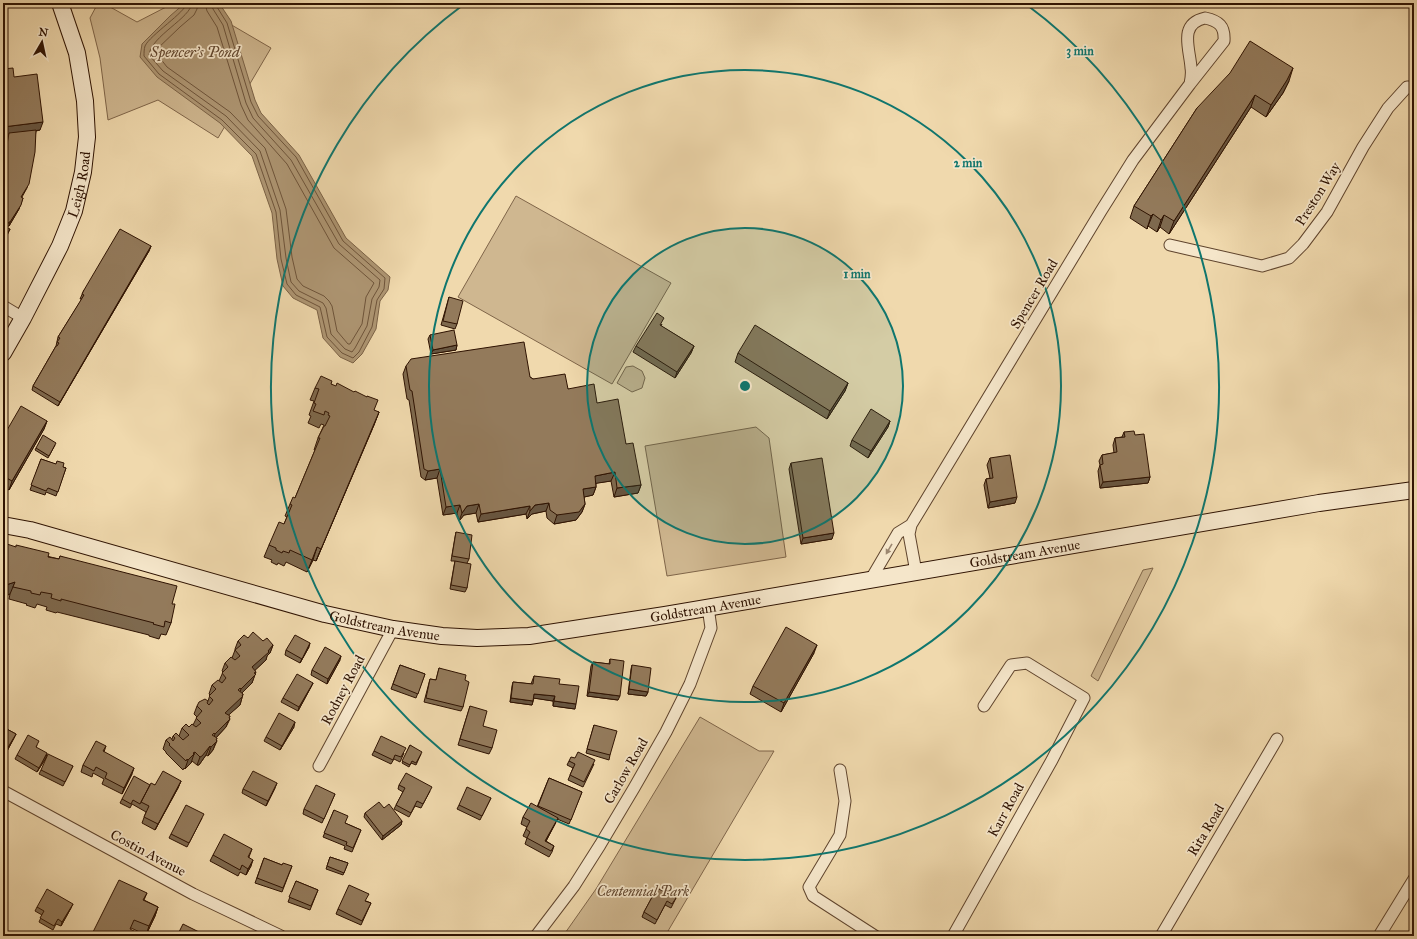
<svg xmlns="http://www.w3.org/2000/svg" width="1417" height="939" font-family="'IM FELL Great Primer',serif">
  <rect width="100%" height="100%" fill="#f0d9ad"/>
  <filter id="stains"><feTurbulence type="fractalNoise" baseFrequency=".005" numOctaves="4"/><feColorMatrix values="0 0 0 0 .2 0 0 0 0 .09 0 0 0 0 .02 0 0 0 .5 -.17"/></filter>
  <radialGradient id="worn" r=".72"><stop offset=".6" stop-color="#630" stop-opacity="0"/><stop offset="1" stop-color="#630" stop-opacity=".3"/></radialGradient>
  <path fill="#cfb790" stroke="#7f6549" d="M98,3H103L137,22L168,6L171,3H194L271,48L218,138L158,100L108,120L100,58L90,18Z
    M516,196L671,283L612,384L458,297Z
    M633,366L642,371L645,378L642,388L632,392L617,383L626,367Z
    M756,427L769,438L786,557L667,576L645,446Z
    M1153,568L1098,681L1091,676L1143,570Z
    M700,717L759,751H774L668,931L676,936H563L596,889Z"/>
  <path fill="#ae9673" stroke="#7b6246" d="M185,3H219L231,21L255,100L261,113L299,155L346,238L390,277L388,290L380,301L376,329L362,354L353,363L340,357L323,338L317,310L293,298L283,286L277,259L272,213L252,156L220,123L157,77L140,57L142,44L170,16Z"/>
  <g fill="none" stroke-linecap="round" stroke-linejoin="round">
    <path stroke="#6e543a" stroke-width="1" d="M187,3C186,12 150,35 145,46C144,49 144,53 144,56L159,74L222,120L256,154L276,212L281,259L287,284L296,295L320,307L327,337L342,353L353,358L359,352L372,327L377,300L384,289L385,278L343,241L296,157L258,116L251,102L227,23L217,7L216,3
      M192,3C191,18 151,36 149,55L163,71L226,116L260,151L280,210L286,258L291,282L299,291L323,303L326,308L331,334L345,349L352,352L355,348L367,326L372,299L379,287L380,280L339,244L291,160L253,118L246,103L223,25L213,9L211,3
      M198,3L197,9L194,15L180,27L156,50V53L167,67L230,112L265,148L286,209L292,257L297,279L303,286L324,296L329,301L332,306L337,331L348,344H350L362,324L366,297L374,283L334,248L287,164L248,120L241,105L217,27L207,11L205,3"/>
    <defs>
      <path id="minor" d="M1205,18C1219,21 1225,26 1224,41L1190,84C1191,79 1192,73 1191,68C1190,49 1178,24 1205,18Z
        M1170,245L1262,266L1289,258L1303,244L1327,212L1363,147L1388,108L1407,87H1414
        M3,306L23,318
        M916,572L909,534L911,525L1101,211L1133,160L1190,84
        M871,579L898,533L911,525
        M319,766L393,629
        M840,770L845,801L840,835L809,887L813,896L875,936
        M3,791L193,894L281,936
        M536,936L574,886L600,845L634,788L666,732L690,684L711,628L708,607
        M953,936L1052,760L1084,698L1027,663L1011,665L984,706
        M1161,936L1277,739
        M1379,936L1414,879"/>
      <g id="secondary">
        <path id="s1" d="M3,353L23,318L60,246L74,211L83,172L87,137L85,101L77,53L60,3"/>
        <path id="s2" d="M3,525L30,530L325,614L393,629L442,636L477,638L529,636L665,615L1319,503L1414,490"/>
      </g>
    </defs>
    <use href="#minor" stroke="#5f442d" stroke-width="13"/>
    <use href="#secondary" stroke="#2f1302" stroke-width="18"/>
    <use href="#minor" stroke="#f5e6ca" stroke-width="11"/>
    <use href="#secondary" stroke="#f5e6ca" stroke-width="16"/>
  </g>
  <path fill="#7e694e" stroke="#2f1302" d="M14,77L40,130L36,131L27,188L22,197L19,209L9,226H8L7,228L6,238L3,243V163L7,138L8,134Z
    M1289,81L1283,93L1266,117L1251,107L1169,234L1160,227L1157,232L1148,226L1147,229L1130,218L1134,206L1197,108Z
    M151,246L149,251L58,406L32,390L33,386L56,346L58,337L82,299H80L84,290Z
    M449,297L457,324L455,329L441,325Z
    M662,324L661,326L694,346L691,353L675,378L633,352L636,346Z
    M430,335L457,345L456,350L431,354L428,339Z
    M738,353L848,383L845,391L827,419L735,362Z
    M406,366L530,377L533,379L568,389L597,403L626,444L641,485L638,493L614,497L611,481L596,483V487L593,495L584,497L585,504L582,512L576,520L554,524L547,518L546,511L532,514L527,519L526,514L478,522L476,513L464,515L459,521L457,513L443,515L437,478L425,480L421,477L409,400L407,399L403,374Z
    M331,384L374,411L379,412L374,425L316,561L313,560L307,572L286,562L284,566L278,563L277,565L271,562L272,560L264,557L269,545L284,524L287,517L285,516L290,504L295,498L315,450H314L318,438L324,425L321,424L319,428L308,423L311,416L309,415L314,401L310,400L315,388Z
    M47,421L44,429L9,490L3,486V437Z
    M890,421L888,427L868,458L850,446L852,440Z
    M1124,432L1135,435L1150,477L1148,483L1100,488L1098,471L1100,465L1099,461L1102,455L1114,453L1113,445L1115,438L1122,437Z
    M55,445L48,458L35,450L36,448Z
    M990,458L1015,503L988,508L984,485L986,479L990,478L987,465Z
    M41,459L66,468L56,496L46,492L45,495L30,490Z
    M791,463L832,539L801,544L789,469Z
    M456,532L469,559L467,563V588L465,592L450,589L454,566L455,561H451L455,537Z
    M3,543L4,546L59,559L60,556L172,604L171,623L166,635L161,634L159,639L149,636V635L57,612L56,613L46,610L47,607L37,604L35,608L26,605L27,604L9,599L10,594L3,597Z
    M248,638L263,641L273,645L270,653L267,656L266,660L255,670V674L252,683L242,693L243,694L240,705L228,715L230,719L226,727L216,738L217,741L213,750L208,756L206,755L199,765H197L192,761L191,763L185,769L184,768L183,770L166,753V752L163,749L166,740L172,739L173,736H179L182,728L189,727L193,725L197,717L194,714L197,706L208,701L210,695L209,694L212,685L219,681L223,672L222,671L225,663L232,658L235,650V649L238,641Z
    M309,647L300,663L285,655L286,650Z
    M814,653L781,712L750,694L753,686Z
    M610,659L618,700L587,696L591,666L593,662L609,664Z
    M340,660L327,684L311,675L312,670Z
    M400,665L425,674L416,698L391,689Z
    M632,665L648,692L646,696L628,694L631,669Z
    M439,668L465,680L463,707L461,711L424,702L430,679L436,680Z
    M534,676L559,684L575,709L553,706V701L534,698L532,705L510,702L512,686L513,682L531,684Z
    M313,683L311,687L298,711L281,702L283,698Z
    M470,706L483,726L492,748L489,754L458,745Z
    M594,725L610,755L609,760L586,753Z
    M3,727L16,734L14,738L6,753L3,752Z
    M294,727L280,750L264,741L266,737Z
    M37,745L36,747L46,758L37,772L15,759L17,755Z
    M410,745L421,754L416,765L411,763L409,767L402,763Z
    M106,746L104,752L132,774L122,794L102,784L104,779L93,773L92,777L81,772L83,765Z
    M374,751L404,753L400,762L394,759L391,764L372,755Z
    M569,761L594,764L583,787L568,780L573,768L567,765Z
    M73,766L63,786L39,774L41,770Z
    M549,778L582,792L569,824L557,819L555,824L546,841L554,846L552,852L549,857L525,844L527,838L523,836L527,827L521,824L523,817L537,807Z
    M181,781L178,788L155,830L142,823L146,812L132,804L130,808L120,803L122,799L150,785H155Z
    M399,785L430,791L421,808L415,806L409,817L394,809L403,792L398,789Z
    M275,788L266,806L242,793L243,789Z
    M335,794L322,823L303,814L304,809Z
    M491,798L480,820L457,809L459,805Z
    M384,808L402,821L401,825L382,840L364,817L365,813Z
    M334,810L345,823L361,830L352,852L344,849L345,846L323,837Z
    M202,818L187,847L169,838L171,834Z
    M252,849L249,857L251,866L246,875L240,872L238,876L210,861L213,855Z
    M330,857L348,863L343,875L326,869Z
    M264,858L282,865L292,866L282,892L255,883Z
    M296,881L318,890L310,910L288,902Z
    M657,888L676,898L671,908L665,905L655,924L642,917L644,912Z
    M147,893L144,900L158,907L155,916L146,935L131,928L91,936Z
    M366,901L371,903L361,925L336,914L338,909Z
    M37,907L71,908L61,926L56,924L53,930L39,922L42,915L35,911Z"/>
  <path fill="#675540" stroke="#2f1302" d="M1293,68L1289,81L1283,93L1266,117L1271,105Z
    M1255,95L1251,107L1169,234L1174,221Z
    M43,122L40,130L3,135V127Z
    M23,198L19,209L9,226L10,222Z
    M1153,214L1148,226L1147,229L1151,216Z
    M1164,215L1160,227L1157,232L1161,220Z
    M10,229L6,238L3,243V241Z
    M151,246L149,251L58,406L60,402Z
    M457,345L456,350L431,354L433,350Z
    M694,346L691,353L675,378L677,372Z
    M848,383L845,391L827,419L830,411Z
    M379,412L374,425L316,561L321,549Z
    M47,421L44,429L9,490L12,481Z
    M890,421L888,427L868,458L871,451Z
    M440,469L437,478L425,480L428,471Z
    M615,472L611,481L592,484L595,476Z
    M1150,477L1148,483L1100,488L1103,482Z
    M641,485L638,493L614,497L617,488Z
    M596,487L593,495L580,498L583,489Z
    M1017,497L1015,503L988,508L990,502Z
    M549,503L546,511L532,514L527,519L530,511L535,505Z
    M479,504L476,513L464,515L459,521L462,513L467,506Z
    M585,504L582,512L576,520L554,524L557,515Z
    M460,505L457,513L443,515L446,507Z
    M530,506L526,514L478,522L481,514Z
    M834,533L832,539L801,544L803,538Z
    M317,547L313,560L307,572L312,560Z
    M15,582L10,594L3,597V586Z
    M310,643L309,647L300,663Z
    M273,645L270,653L267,656L266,660L249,676L252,667Z
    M817,645L814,653L781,712L784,703Z
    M341,656L340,660L327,684L328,679Z
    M256,672L252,683L238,697L241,689Z
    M313,683L311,687L298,711L299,707Z
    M629,689L648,692L646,696L628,694Z
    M589,692L620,696L618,700L587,696Z
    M243,694L240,705L222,721L225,713Z
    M534,694L555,696L553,701L533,698Z
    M511,698L533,701L532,705L510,702Z
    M554,701L576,704L575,709L553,706Z
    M230,716L226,727L212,742L215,734Z
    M295,722L294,727L280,750L282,746Z
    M16,734L14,738L6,753L7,749Z
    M217,738L213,750L208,756L211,747Z
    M210,746L206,755L199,765H197L200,757Z
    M195,752L193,756L194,754L191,763L185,769L188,760Z
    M47,753L46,758L37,772L39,768Z
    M134,768L132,774L122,794L124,788Z
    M181,781L178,788L155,830L158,824Z
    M277,783L275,788L266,806L268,801Z
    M558,818L555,824L543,847L545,841Z
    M402,821L401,825L382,840L383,836Z
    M253,860L251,866L246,875L248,869Z
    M73,904L71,908L61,926L62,922Z
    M158,907L155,916L146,935L149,926Z"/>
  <path fill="#937a5b" stroke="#2f1302" d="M1250,41L1293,68L1287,80L1271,105L1255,95L1174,221L1164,215L1161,220L1153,214L1151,216L1134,206L1197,108L1230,73Z
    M13,68L14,77L37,74L43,122L3,127V69Z
    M36,130L35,152L29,184L21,197L23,198L21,205L10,222H9L6,227L10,229L3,241V164L4,162L9,133Z
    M120,229L151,246L60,402L33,386L56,346H57L59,343L57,342L60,338L58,337L84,295L82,294L84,290Z
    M449,297L463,301L457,324L443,321Z
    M657,313L664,318L660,325L694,346L677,372L636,346Z
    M755,325L848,383L830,411L738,353Z
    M454,330L457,345L433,350L430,335Z
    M524,342L530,377L533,379L565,374L568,389L594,384L597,403L618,399L626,444L633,443L641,485L617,488L615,472L595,476L596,487L583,489L585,504L579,512L557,515L550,510L549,503L535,505L530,511V506L481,514L479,504L467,506L462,513L460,505L446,507L440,469L428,471L424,469L412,391L410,390L406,366L411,359Z
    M321,376L332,381L331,384L336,386L337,383L354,392L355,391L367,397V396L378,400L374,410L379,412L321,549L317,547L312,560L290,550L289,553L283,551L282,553L276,550V548L269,545L279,522L284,524L292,505L290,504L293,497L295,498L320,438H318L324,426H325L330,416L328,415L329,413L325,411L324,415L313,411L316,404L314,403L319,389L315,388Z
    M21,406L47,421L12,481L3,476V437Z
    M871,409L890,421L871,451L852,440Z
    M1134,431L1135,435L1144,434L1150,477L1103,482L1100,465L1103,464L1102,455L1117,452L1115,438L1125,437L1124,432Z
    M43,435L56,443L49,456L36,448Z
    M1010,455L1017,497L990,502L986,479L993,478L990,458Z
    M822,458L834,533L803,538L791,463Z
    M41,459L56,464L57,461L64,463L63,467L66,468L58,492L48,488L46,491L31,485Z
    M456,532L472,535L469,559L452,556Z
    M3,543L4,546L7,544L16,547V545L49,553L48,557L59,559L60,556L177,586L172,604H175L171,623L165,621L164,627L153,624L154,623L61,599V601L51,598L52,594L41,592L40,595L31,593V591L13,587L15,582L3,586Z
    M455,561L471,564L467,588L451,585Z
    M786,627L817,645L784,703L753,686Z
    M253,632L263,641L267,638L273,645L268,651L269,652L252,667L256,672L254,673L256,674L241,689L240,688L238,690L243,694L242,696H243L225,713L230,716L229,718L230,719L215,734L214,733L212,735L217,738L216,740L217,741L211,747L210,746L202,756L200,757L195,752L193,753L194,754L188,760L187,759L186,761L169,745L170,744L166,740L170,737L173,741L175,738L173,736L176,733L183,740L189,735L182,728L186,724L189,727L192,724L196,727L201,723L196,718L202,711L197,706L199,702L205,699L208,701L207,703L209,705L213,700L209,696L216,689L212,685L218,680L222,683L226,678L222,673L228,667L225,663L231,657L235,660L240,656L235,650L241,645L238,641L244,635L248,638Z
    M295,635L310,643L302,659L286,650Z
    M325,647L341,656L328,679L312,670Z
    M610,659L624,661L620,696L589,692L593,662L610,664Z
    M400,665L425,674L418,694L393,684Z
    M632,665L651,668L648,692L629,689Z
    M439,668L466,675L465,680L469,682L463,707L426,698L430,679L436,680Z
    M297,674L313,683L299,707L283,698Z
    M534,676L560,679L559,684L579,686L576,704L554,701L555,696L534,694L533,701L511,698L513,682L533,684Z
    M470,706L487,711L483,726L497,730L492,748L460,739Z
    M279,713L295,722L282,746L266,737Z
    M594,725L617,731L610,755L587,749Z
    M3,727L16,734L7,749L3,747Z
    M28,735L39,741L36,747L47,753L39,768L17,755Z
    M381,736L406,748L401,757L395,755L393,760L374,751Z
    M96,741L106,746L103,751L134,768L124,788L105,778L107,773L96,767L94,771L83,765Z
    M410,745L422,752L416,763L412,761L410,765L402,761Z
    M578,752L595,760L584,782L570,775L575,764L569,761L571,757L575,758Z
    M48,754L73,766L65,782L41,770Z
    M163,771L181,781L158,824L144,817L149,806L141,802L151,783L155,785Z
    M253,771L277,783L268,801L243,789Z
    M406,773L432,787L423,804L417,801L411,813L396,805L405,788L399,785Z
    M134,776L150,785L140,804L133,800L131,804L122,799Z
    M549,778L582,792L571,820L538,806Z
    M316,785L335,794L324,819L304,809Z
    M467,787L491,798L482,816L459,805Z
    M379,802L384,808L389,804L402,821L383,836L365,813Z
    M531,803L558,818L545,841L554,846L551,851L527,838L530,832L526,829L530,821L523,817Z
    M186,805L204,814L189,843L171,834Z
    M334,810L348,816L345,823L361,830L353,848L346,845L347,842L324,833Z
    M224,834L252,849L248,857L253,860L248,869L242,865L240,870L213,855Z
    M330,857L348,863L344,873L327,866Z
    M264,858L282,865L283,863L292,866L283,888L257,878Z
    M119,880L147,893L143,900L158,907L149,926L134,920L130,929L142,935V936H91Z
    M296,881L318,890L311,906L289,897Z
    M349,885L369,894L365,901L371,903L362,921L338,909Z
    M657,888L676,898L672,904L667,901L657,920L644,912Z
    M47,889L73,904L62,922L58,919L54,926L40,918L44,911L37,907Z
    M183,924L207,936H177Z
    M213,933L220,936H212Z"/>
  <defs><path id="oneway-solid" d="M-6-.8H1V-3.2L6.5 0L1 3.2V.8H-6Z"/></defs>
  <use fill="#9c8770" href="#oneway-solid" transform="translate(889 549) rotate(120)"/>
  <circle cx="745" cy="386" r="158" fill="#0f766e" fill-opacity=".12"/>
  <g fill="none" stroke="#0f766e" stroke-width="2">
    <circle cx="745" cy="386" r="158"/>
    <circle cx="745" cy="386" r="316"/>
    <path d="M1027 5A474 474 0 1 1 463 5"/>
  </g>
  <g text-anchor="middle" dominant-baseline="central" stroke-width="3.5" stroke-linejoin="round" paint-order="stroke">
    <g font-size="14" fill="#2f1302" stroke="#f5e6ca">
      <text stroke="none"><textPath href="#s1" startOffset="186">Leigh Road</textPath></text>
      <text transform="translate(1318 194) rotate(-58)">Preston Way</text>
      <text transform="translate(1034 294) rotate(-59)">Spencer Road</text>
      <text stroke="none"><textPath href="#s2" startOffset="1043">Goldstream Avenue</textPath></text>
      <text stroke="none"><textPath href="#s2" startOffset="719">Goldstream Avenue</textPath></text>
      <text stroke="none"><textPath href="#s2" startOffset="395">Goldstream Avenue</textPath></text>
      <text transform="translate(343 690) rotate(-62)">Rodney Road</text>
      <text transform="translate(626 771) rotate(-60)">Carlow Road</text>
      <text transform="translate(1006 810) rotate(-61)">Karr Road</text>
      <text transform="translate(1206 830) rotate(-59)">Rita Road</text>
      <text transform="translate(148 853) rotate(28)">Costin Avenue</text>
    </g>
    <g font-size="14" font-style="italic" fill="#5f442d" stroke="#f5e6ca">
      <text x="643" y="891">Centennial Park</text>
    </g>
    <g font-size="15" font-style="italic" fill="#62472f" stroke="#f5e6ca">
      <text x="195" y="52">Spencer's Pond</text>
    </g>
  </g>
  <circle cx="745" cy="386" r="6" fill="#0f766e" stroke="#f5e6ca" stroke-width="2"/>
  <g font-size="12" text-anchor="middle" font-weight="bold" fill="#0f766e" stroke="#f5e6ca" stroke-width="3.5" stroke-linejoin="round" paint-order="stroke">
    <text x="1080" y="55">3 min</text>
    <text x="968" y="167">2 min</text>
    <text x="857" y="278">1 min</text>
  </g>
  <rect width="1417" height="939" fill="none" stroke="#f0d9ad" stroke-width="16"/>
  <rect x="4" y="4" width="1409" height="931" fill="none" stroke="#2f1302" stroke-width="2"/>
  <rect x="8" y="8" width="1401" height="923" fill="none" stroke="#2f1302"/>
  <g transform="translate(42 42) rotate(9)" stroke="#f5e6ca" stroke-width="3" paint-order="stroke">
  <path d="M0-3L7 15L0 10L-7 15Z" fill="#2f1302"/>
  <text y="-6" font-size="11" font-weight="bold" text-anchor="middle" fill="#2f1302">N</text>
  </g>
  <rect width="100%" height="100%" filter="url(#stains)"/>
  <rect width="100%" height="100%" fill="url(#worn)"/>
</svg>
